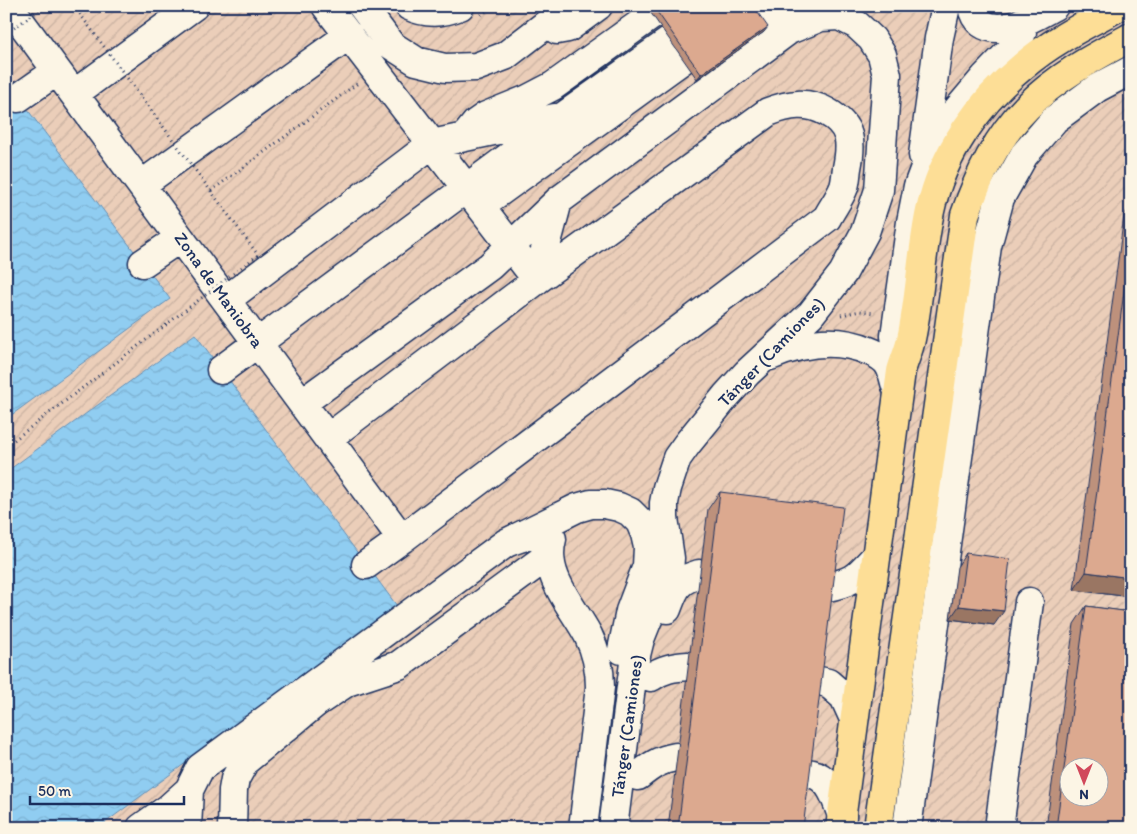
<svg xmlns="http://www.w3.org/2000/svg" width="1137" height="834" font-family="Itim,sans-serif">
  <defs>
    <pattern id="industrial-furrows" width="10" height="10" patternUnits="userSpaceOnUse" patternTransform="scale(1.25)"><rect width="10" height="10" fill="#ebceb9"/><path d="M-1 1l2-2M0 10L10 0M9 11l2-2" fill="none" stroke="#c9b1a1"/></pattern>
    <pattern id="water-waves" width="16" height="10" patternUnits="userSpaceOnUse" patternTransform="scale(1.25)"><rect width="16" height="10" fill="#90cdf1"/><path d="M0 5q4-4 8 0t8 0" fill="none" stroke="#7cb0d1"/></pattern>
  </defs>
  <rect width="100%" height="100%" fill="#f2decb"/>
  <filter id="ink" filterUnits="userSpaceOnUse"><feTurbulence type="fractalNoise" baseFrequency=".02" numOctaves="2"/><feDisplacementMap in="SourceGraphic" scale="10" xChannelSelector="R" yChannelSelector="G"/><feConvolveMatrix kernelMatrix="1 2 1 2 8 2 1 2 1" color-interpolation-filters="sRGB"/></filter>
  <g filter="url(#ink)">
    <path fill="url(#industrial-furrows)" fill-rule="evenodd" d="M6,6H1131V828H98L397,606L195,334L6,472V419L170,299L6,81ZM1070,766H1100V796H1070Z"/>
    <path fill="url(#water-waves)" stroke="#618eb6" d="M6,81L170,299L6,419Z
      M195,334L397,606L98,828H6V472Z"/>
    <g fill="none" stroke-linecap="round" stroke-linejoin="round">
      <defs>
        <path id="minor" d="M9,6L402,539L366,565
          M326,6L537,280L768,112C789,104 807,101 827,112C852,126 852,143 847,168C846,174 846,181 844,187C840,198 832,208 827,218L402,539
          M362,6L391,45L416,61L445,68L476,67L505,56L570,6
          M409,6C426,14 443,13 460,6
          M972,6C973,13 975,18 981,23C1002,38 1035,16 1054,6
          M557,30L568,28L598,6
          M745,34L784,6
          M74,94L194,6
          M18,98L57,71
          M468,133L476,123L486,116L528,99L553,86L665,6
          M923,155L939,38L946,6
          M141,185L349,35
          M480,206L757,6
          M143,263L180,238
          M226,300L432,144L555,118
          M770,356C801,343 837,337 869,351C877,354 886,359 890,367C893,373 894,380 896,386
          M221,370L564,116L719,6
          M901,371L895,336L911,222L918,186L931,151L952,116L985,77L1017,44L1022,32V22
          M302,403L490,266L558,201L789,30L821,17L839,16L857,25L872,39L882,55L887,75L879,190L865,232L843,273L811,314L747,373L726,396L687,444L677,458L667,488L664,503V518L670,558L669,572L661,594L648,619L640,639L634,663L613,828
          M328,438L537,280L558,201
          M552,539C542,575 572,605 588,635C596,651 600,669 600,687L583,828
          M550,548C537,530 524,536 506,543L577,508L591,504H605L619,507L630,512L640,522L645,534L648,547L647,566L630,611L622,650
          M823,588C853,582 855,579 876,556
          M667,609C675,588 676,581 699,574
          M651,677C663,669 673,667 688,666
          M811,679L828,683L844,697L854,719
          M800,772C805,773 811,773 816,775C832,782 837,802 842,816
          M638,776C652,765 659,760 676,757
          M141,828L169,808L189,790L200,768L506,543
          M187,828L189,790
          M232,828L233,790L235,779L245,761L317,702L347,682L399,665L549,555
          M907,828L987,246L1000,198L1024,155L1055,119L1097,88L1131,70
          M999,828L1029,602"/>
        <path id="major" d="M840,828L901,371C904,360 909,350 911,339C920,297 921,253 930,211C942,154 979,102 1023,66C1052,41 1087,24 1120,6
          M878,828L965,215C979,175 997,137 1027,107C1056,77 1094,57 1131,37"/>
      </defs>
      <use href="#minor" stroke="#1b2f5e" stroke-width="31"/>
      <use href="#major" stroke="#1b2f5e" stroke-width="31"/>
      <path stroke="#1b2f5e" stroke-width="3" stroke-dasharray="1 4" stroke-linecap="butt" d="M74,7L75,6
        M481,15L493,6
        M211,191L358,83
        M841,315L860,311L874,313"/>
      <use href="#minor" stroke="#fcf5e5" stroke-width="28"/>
      <use href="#major" stroke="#fdde96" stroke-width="28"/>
      <path stroke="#1b2f5e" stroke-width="3" stroke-dasharray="1 4" stroke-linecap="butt" d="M6,34L44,6
        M6,446L258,255L74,6"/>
    </g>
    <path fill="#bd917b" stroke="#1b2f5e" d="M646,6H753L764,32L697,79Z
      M1131,206V828H1046L1074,624L1086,606L1129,612L1131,597L1074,590L1124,215Z
      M720,492L803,828H668L708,509Z
      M966,553L994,625L950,619L957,567Z"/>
    <path fill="#9a7664" stroke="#1b2f5e" d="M768,27L764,32L697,79L701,74Z
      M1086,572L1131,578V597L1074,590Z
      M959,606L1004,611L994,625L950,619Z"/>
    <path fill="#dca98f" stroke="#1b2f5e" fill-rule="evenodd" d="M653,6H753L768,27L701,74Z
      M1131,240V578L1086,572Z
      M720,492L843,507L803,828H678Z
      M966,553L1010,559L1004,611L959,606Z
      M1086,606L1131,612V828H1056ZM1070,766H1100V796H1070Z"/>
  </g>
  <g text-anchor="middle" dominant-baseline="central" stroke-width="4.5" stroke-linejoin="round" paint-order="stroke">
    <g font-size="18" fill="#1b2f5e" stroke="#fcf5e5">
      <text transform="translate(219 290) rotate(54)">Zona de Maniobra</text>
      <text transform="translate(771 352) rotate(-46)">Tánger (Camiones)</text>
      <text transform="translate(627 726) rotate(-82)">Tánger (Camiones)</text>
    </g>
  </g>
  <rect width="1137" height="834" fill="none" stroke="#fcf5e5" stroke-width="25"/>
  <rect x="12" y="12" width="1112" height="809" fill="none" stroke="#1b2f5e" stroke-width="2" filter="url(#ink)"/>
  <g transform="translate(1084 782) rotate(180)"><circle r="24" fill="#fcf5e5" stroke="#a2a6af"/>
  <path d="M0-4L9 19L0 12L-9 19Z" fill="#d1495b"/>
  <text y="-8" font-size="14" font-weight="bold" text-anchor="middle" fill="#1b2f5e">N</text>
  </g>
  <path d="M30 796v8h154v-8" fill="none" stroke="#1b2f5e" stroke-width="2.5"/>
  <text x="38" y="796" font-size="15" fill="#1b2f5e" stroke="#fcf5e5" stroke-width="4" paint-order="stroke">50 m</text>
</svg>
